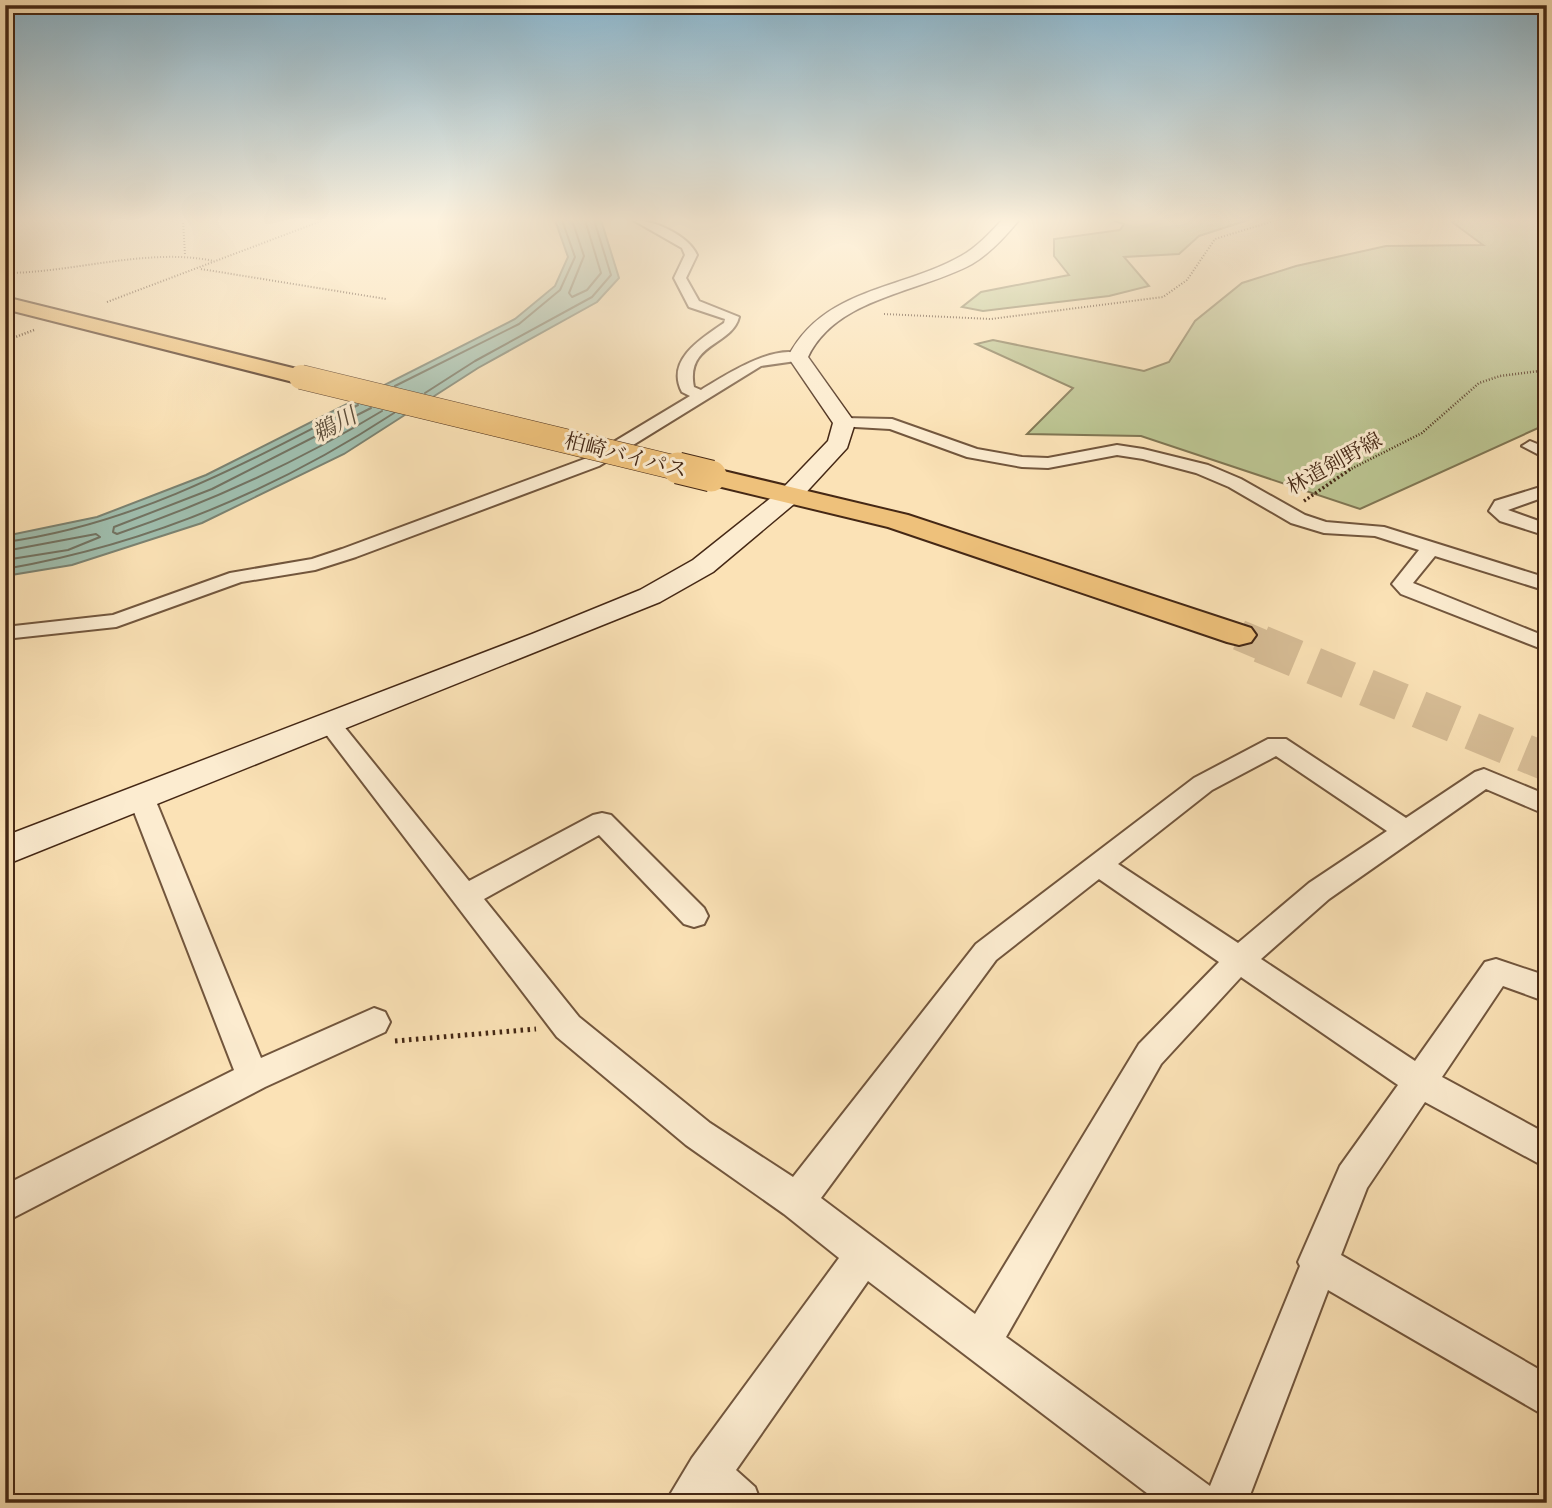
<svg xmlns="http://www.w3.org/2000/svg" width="1552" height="1508" font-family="'Gentium Book Plus','Noto Serif JP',serif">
  <rect width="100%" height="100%" fill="#fbe2b6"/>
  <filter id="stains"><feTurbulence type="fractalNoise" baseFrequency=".00286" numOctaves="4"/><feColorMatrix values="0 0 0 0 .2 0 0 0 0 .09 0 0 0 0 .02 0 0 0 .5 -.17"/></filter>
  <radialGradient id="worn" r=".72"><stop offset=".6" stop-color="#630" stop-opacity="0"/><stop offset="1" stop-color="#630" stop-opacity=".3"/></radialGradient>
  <path fill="#bbc491" stroke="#807653" stroke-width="2" d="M1112,220H1248L1199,236L1179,254L1124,257L1149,286L1109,296L983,311L962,307L981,292L1069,275L1054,256V239L1120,230L1124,224Z
    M1456,220H1547V424L1360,509L1141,436L1027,434L1073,388L976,344L993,340L1144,371L1169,362L1195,321L1242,283L1296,266L1386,246L1483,245L1452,222Z"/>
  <path fill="#9fbeae" stroke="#7b8271" stroke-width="2" d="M555,220H601L619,278L597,302L478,368L344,454L202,523L72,565L5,576V536L97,517L206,475L515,319L555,286L568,257Z"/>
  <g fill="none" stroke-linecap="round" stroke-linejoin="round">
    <path stroke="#727362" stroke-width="2" d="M572,220L584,256L569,293L572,297L587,290L601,273L585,220
      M395,386L519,324L560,290L575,257L562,220
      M425,393L475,361L592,297L611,275L594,220
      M371,408L212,489L114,527L113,532L117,534C210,502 298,462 382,411
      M5,542C133,525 244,464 358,405
      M5,551L96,534L100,537L68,550L5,560
      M5,569C144,545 276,490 394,413"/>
    <path stroke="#d7bd96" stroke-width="31" stroke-dasharray="31 15" stroke-linecap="butt" d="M1239,635L1265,646"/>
    <path stroke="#d7bd96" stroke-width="38" stroke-dasharray="38 19" stroke-linecap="butt" d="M1261,644L1547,762"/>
    <defs>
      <path id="street" d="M633,220C654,220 688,235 697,255L686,278L699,301L739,317C732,346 685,343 694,387L701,390C722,377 782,338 805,357L803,360L761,366L599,466L356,557L315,570L241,582L116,627L5,639V627L113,615L230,573L312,559L342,549L587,458L690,396L682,392C665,360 702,338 724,323L725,319L689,307L674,278L685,255L682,248Z
        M844,418L892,419L977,449L1022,457L1048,458L1117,445L1143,449L1208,465L1241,479L1305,515L1326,522L1384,527L1547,578V591L1435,556L1413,583L1547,637V651L1401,594L1392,584L1419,550L1375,536L1324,533L1291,523L1229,487L1196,473L1143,459L1117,455L1048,468L1022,467L967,457L890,429L838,426L836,423Z
        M1530,441L1547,448V459L1522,446Z
        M1547,485V496L1508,510L1547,524V536L1500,521L1489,511L1495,501Z
        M330,716L338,719L469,881L593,815L602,813L611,815L704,908L708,916L704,924L694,927L684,924L599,835L484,899L579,1017L710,1123L793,1177L976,944L1194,778L1268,739H1286L1406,818L1475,772L1484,769L1547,795V815L1486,789L1329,899L1261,959L1415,1061L1485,962L1496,959L1547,976V1002L1503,986L1442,1077L1547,1134V1168L1425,1102L1367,1188L1341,1255L1547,1374V1417L1328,1290L1247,1503H1160L868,1281L736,1470L755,1487L761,1503H665L692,1458L839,1258L784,1214L686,1145L557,1037L322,729L318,724L322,719ZM1276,756L1387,831L1309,883L1238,943L1118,864L1212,790ZM1099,879L1219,962L1139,1044L975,1314L821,1198L996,960ZM1241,977L1398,1085L1340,1166L1298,1262L1300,1266L1210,1486L1006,1337L1161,1064Z
        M142,790L151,793L155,799L261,1058L374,1008L385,1012L390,1022L385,1032L265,1087L5,1222V1185L234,1070L129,799L133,793Z"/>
      <path id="secondary" d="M1002,220H1019C1006,236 989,254 972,264C919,293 837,297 808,357L855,423L847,448L800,499L713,572L660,602L5,865V836L532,634L640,590L693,560L782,489L828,441L833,423L788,357C823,288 901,290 961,256C977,247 990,233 1002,220Z"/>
      <path id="highway" d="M5,297L309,372L313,377L309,382L301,384L5,309Z
        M711,468L908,515L1251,628L1256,635L1251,642L1239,645L1227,642L888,527L701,482L697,476L701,470Z"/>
    </defs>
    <use href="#street" stroke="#72563d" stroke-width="4"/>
    <use href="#secondary" stroke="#452815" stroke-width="3"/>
    <use href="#highway" stroke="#452815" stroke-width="4"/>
    <path stroke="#452815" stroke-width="2" stroke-dasharray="1 2" stroke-linecap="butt" d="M183,220L185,255
      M201,269L386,299
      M5,273C73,273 148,247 214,261
      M107,302L324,220
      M884,314L991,319L1163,297L1187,280L1215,239L1277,220"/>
    <path stroke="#452815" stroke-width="2.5" stroke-dasharray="1 2" stroke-linecap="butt" d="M5,341L34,330
      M1349,470L1422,433L1479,383L1500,376L1547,370"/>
    <path stroke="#452815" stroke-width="3.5" stroke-dasharray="2 2.5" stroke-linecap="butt" d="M1304,501L1352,468"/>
    <path stroke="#452815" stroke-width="5" stroke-dasharray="2.5 4.5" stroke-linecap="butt" d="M395,1041L536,1029"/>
    <use href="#street" fill="#fcecd0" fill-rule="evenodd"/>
    <use href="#secondary" fill="#fcecd0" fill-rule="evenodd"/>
    <use href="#highway" fill="#eec17b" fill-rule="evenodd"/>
    <defs>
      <path id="highway-bridge-far1" d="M301,377L685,470"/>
      <path id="highway-bridge" d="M678,468L711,476"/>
    </defs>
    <use href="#highway-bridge-far1" stroke="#452815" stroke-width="25" stroke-linecap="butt"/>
    <use href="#highway-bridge" stroke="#452815" stroke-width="33" stroke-linecap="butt"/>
    <use href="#highway-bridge-far1" stroke="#eec17b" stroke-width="24"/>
    <use href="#highway-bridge" stroke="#eec17b" stroke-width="31"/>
  </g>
  <linearGradient id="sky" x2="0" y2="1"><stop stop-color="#8bb8d1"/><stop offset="0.51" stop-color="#fdf2de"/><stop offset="1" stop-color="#fdf2de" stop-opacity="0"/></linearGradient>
  <rect width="1552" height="431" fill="url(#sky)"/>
  <g text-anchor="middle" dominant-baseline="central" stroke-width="6" stroke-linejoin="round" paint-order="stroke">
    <g font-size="21" fill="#452815" stroke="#fcecd0">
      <text transform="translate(626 455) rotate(14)">柏崎バイパス</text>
      <text transform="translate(1334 463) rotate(-29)">林道剣野線</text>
    </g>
    <g font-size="23" font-style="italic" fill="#5c4e3b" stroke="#fcecd0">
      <text transform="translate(334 424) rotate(-28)">鵜川</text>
    </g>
  </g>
  <rect width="1552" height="1508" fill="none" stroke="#fbe2b6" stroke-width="28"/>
  <rect x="7" y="7" width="1538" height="1494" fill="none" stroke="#452815" stroke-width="3.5"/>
  <rect x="14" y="14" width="1524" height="1480" fill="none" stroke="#452815" stroke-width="2"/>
  <rect width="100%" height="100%" filter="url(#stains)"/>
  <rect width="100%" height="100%" fill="url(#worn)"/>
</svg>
